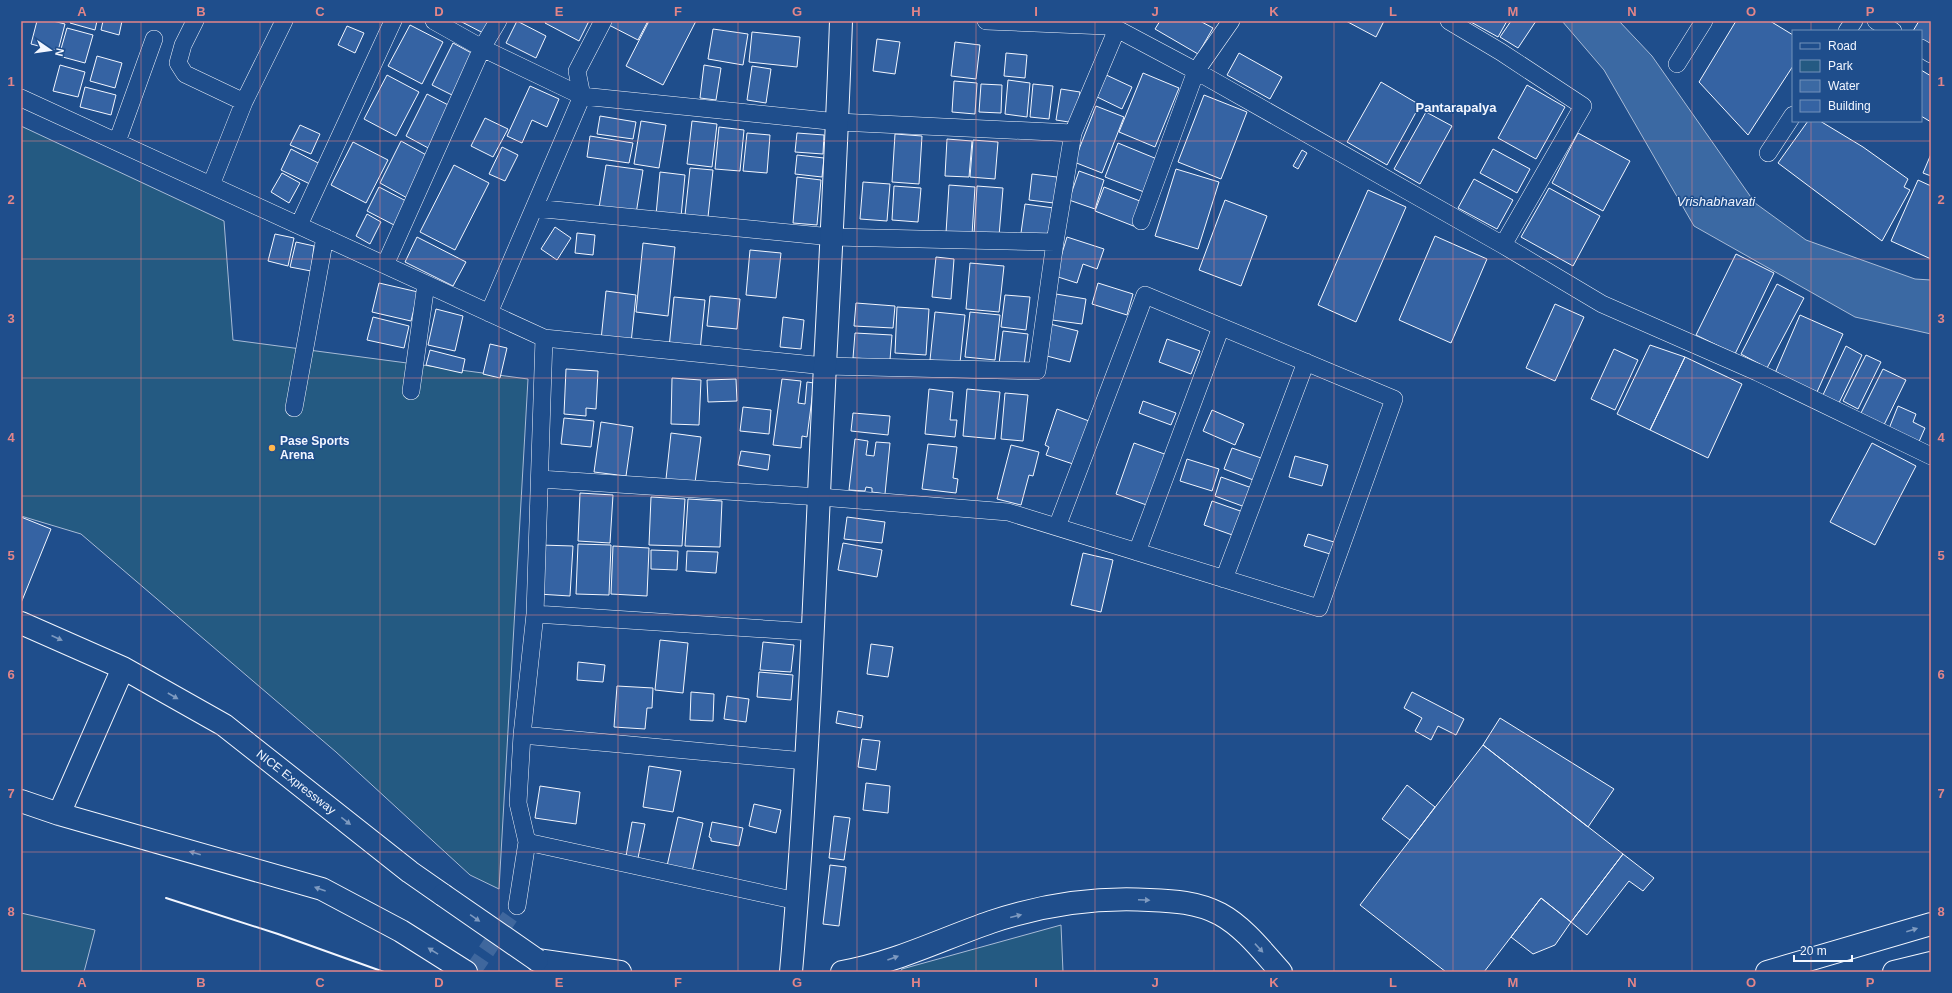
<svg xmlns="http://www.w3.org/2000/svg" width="1952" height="993" font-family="Helvetica,sans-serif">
  <rect width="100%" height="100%" fill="#1f4e8c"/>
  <path fill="#245a82" stroke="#a8bbd7" d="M21,126L224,221L233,340L528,379L499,889L470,875L336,752L81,534L21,516Z
    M21,913L95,930L84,972H21Z
    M1061,925L1063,972H900L902,969Z"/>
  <path fill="#3b69a3" stroke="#a8bbd7" d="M1562,21H1619L1652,56L1755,203L1806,240L1915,279L1931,280V334L1855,317L1694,226L1604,70Z"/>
  <path fill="#3563a3" stroke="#f2f6ff" d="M37,21H53L65,24L58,51L31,44Z
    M71,21H97L95,30L70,23Z
    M103,21H122L119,35L101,30Z
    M460,21H494L487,35Z
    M517,21L546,36L536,58L506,43Z
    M546,21H589L579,41L545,23Z
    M606,21H648L638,40L605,23Z
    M649,21H696L663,85L626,66Z
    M1160,21H1200L1213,28L1198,54L1155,29Z
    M1346,21H1384L1376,37Z
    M1469,21H1507L1498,37Z
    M1511,21H1536L1518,48L1500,37Z
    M1736,21H1770L1793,35V66L1748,135L1699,82Z
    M1919,21H1931L1930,44L1921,39V31H1913Z
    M410,25L443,42L422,84L388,66Z
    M347,26L364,33L355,53L338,45Z
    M67,28L93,35L85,63L59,56Z
    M713,29L748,34L743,65L708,59Z
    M752,32L800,37L797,67L749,62Z
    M877,39L900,42L895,74L873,71Z
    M955,42L980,45L976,79L951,76Z
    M453,43L477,56L456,97L432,85Z
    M1006,53L1027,55L1025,78L1004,76Z
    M1239,53L1282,77L1270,99L1227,75Z
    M97,56L122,63L115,88L90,81Z
    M60,65L85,72L78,97L53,91Z
    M704,65L721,68L716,100L700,98Z
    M752,66L771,69L766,103L747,100Z
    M1921,70L1931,76V122L1921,116Z
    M1102,73L1132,87L1122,109L1093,95Z
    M1143,73L1179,88L1155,147L1119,132Z
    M387,75L419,92L396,136L364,119Z
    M1008,80L1030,83L1027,117L1005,114Z
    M954,81L977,83L975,114L952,112Z
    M1381,82L1420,105L1387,165L1347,142Z
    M981,84L1002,85L1001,113L979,112Z
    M1033,84L1053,86L1049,119L1030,117Z
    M1527,85L1565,107L1536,159L1498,138Z
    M530,86L559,99L547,127L532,120L522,143L507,136Z
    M85,87L116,95L111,115L80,107Z
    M1061,89L1080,92L1075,123L1056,120Z
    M427,94L454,108L432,150L406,136Z
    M1204,95L1247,112L1221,179L1178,162Z
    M1096,106L1124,117L1102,173L1074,162Z
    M1426,112L1452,126L1420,184L1394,169Z
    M600,116L636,122L633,139L597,134Z
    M485,118L508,129L493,157L471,146Z
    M641,121L666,125L659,168L634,164Z
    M692,121L717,124L712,167L687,164Z
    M1808,121H1820L1863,147L1908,179L1904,187L1910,190L1882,241L1778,163Z
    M300,125L320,134L311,154L290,145Z
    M719,127L744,130L740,171L715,169Z
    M747,133L770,135L767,173L743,171Z
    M797,133L824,135L823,154L795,152Z
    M1578,133L1630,161L1603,211L1552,183Z
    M895,134L922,136L919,184L892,182Z
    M590,136L633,143L629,163L587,157Z
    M947,139L972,141L969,177L945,176Z
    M973,140L998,142L995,179L970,177Z
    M401,141L430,157L409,199L380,183Z
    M353,142L388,160L366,203L331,185Z
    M1118,143L1157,159L1144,192L1105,177Z
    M502,147L518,155L505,181L489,174Z
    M291,149L324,166L314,186L281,170Z
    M1493,149L1530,169L1517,193L1480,173Z
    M1302,150L1307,153L1298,169L1293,166Z
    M1931,154V176L1923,173Z
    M797,155L824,158L822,177L795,174Z
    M454,165L489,183L455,250L420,232Z
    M606,165L643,170L636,214L599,208Z
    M690,168L713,170L708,217L685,215Z
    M1176,169L1219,182L1198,249L1155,236Z
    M1079,171L1104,180L1095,209L1069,200Z
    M660,172L685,175L681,217L656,215Z
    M282,173L300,183L289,203L271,192Z
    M1032,174L1057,177L1054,203L1029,200Z
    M797,177L821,180L817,225L793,223Z
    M1474,179L1513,200L1497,229L1458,208Z
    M1918,180L1931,186V259L1891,241Z
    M863,182L890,184L887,221L860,219Z
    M949,185L975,187L972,235L946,233Z
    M894,186L921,188L918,222L892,220Z
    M977,186L1003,188L999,236L974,234Z
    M379,187L408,202L396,226L367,211Z
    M1104,187L1145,203L1136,227L1095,211Z
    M1549,188L1600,216L1573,266L1521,237Z
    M1368,190L1406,207L1356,322L1318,305Z
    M1225,200L1267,216L1241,286L1199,270Z
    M1025,204L1054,208L1050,237L1021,233Z
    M367,214L381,222L370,244L356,236Z
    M555,227L571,238L557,260L541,249Z
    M577,233L595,235L593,255L575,253Z
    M275,234L294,238L288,266L268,261Z
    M1435,236L1487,259L1451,343L1399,320Z
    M417,237L466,262L453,286L405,262Z
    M1067,237L1104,249L1097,269L1083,264L1077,283L1055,276Z
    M296,242L314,246L311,271L290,267Z
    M643,243L675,247L668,316L636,312Z
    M750,250L781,253L776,298L746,295Z
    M1736,254L1774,273L1735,354L1696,335Z
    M936,257L954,259L951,299L932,297Z
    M970,263L1004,266L999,312L966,309Z
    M379,283L418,292L411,321L372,312Z
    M1098,283L1133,294L1127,315L1092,304Z
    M1777,284L1804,298L1767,368L1741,354Z
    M606,291L636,295L631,343L601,340Z
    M1056,294L1086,299L1082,324L1052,320Z
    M1005,295L1030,297L1026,330L1001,327Z
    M710,296L740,299L737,329L707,326Z
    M674,297L705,300L700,351L669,348Z
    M856,303L895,306L893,328L854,326Z
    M1555,304L1584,317L1555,381L1526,368Z
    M897,307L929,309L926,355L895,353Z
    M436,309L463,316L455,351L428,345Z
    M935,312L965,315L960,363L930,360Z
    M970,312L1000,315L995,360L965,357Z
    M1800,315L1843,334L1817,392L1775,373Z
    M373,317L409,326L404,348L367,340Z
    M783,317L804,320L801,349L780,347Z
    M1050,324L1078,331L1070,362L1043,355Z
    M1003,331L1028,334L1024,366L999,364Z
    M855,333L892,335L890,360L853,358Z
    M1167,339L1200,351L1191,374L1159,362Z
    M490,344L507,348L500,378L483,374Z
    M1650,345L1685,357L1650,430L1617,414Z
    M1846,346L1862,355L1838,405L1822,397Z
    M1614,349L1638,360L1615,410L1591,399Z
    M430,350L465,359L462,373L426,365Z
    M1866,355L1881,362L1858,409L1843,401Z
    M1685,357L1742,384L1708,458L1650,430Z
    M566,369L598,371L596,409L586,408V416L564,414Z
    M1883,369L1906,380L1883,427L1860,415Z
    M672,378L701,380L699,425L671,424Z
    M736,379L737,401L708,402L707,380Z
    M782,379L801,381L798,403L805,404L807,382L814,383L807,437L802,436L801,448L773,445Z
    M929,389L953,392L950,420H957L955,437L925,434Z
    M967,389L1000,392L995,439L963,436Z
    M1005,393L1028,395L1023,441L1001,439Z
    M1143,401L1176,413L1171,425L1139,413Z
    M1898,406L1916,414L1913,422L1925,428L1918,444L1888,431Z
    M743,407L771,410L769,434L740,431Z
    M1057,409L1089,421L1073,464L1046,455L1049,447L1045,445Z
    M1212,410L1244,424L1235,445L1203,431Z
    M853,413L890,416L888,435L851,431Z
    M564,418L594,421L591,447L561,444Z
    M601,422L633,427L626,476L594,472Z
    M671,433L701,437L695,483L666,479Z
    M855,439L868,441L866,455L874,456L876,442L890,443L885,494L872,492V488L866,487L865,491L849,490Z
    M1134,443L1170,456L1152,507L1116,494Z
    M1872,443L1916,466L1875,545L1830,522Z
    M928,444L957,447L953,478L958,479L956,493L922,489Z
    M1011,445L1039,452L1033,476L1029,475L1021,505L997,499Z
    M1232,448L1264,459L1256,481L1224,469Z
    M741,451L770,455L768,470L738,465Z
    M1295,456L1328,465L1322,486L1289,477Z
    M1187,459L1219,469L1212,491L1180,481Z
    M1221,477L1252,488L1245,507L1215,496Z
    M580,493L613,495L610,543L578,541Z
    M651,497L685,499L682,546L649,545Z
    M688,499L722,501L720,547L685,546Z
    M1212,501L1246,513L1238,537L1204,525Z
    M21,517L51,529L21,603Z
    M847,517L885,522L882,543L844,539Z
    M1308,534L1334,542L1330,554L1304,546Z
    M843,543L882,550L877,577L838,570Z
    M578,544L611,545L609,595L576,594Z
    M540,545L573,546L570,596L538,594Z
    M613,546L649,548L647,596L611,594Z
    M651,550L678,551L677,570L651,569Z
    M687,551L718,552L716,573L686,571Z
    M1083,553L1113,560L1101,612L1071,605Z
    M660,640L688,643L683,693L655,690Z
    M763,642L794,645L791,672L760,670Z
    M871,644L893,647L888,677L867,674Z
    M578,662L605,665L603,682L577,680Z
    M759,672L793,675L791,700L757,697Z
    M617,686L653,688L652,708H647L645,729L614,727Z
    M691,692L714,694L713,721L690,720Z
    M1412,692L1464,719L1456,735L1438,726L1431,740L1415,731L1422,718L1404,708Z
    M727,696L749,699L746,722L724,719Z
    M838,711L863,716L861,728L836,723Z
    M1500,718L1614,789L1588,827L1483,745Z
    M862,739L880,741L876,770L858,767Z
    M1483,745L1623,854L1571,922L1541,898L1484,972H1446L1360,905Z
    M649,766L681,771L673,812L643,807Z
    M866,783L890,786L888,813L863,810Z
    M1407,785L1435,807L1410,840L1382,819Z
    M540,786L580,792L576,824L535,818Z
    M754,804L781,810L776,833L749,826Z
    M834,816L850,818L844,860L829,858Z
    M678,817L703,823L692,872L667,866Z
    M632,822L645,824L638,858L626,856Z
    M712,822L743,828L739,846L711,841V838L709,837Z
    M1623,854L1654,878L1643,891L1629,881L1587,935L1571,922Z
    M830,865L846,867L839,926L823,924Z
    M1541,898L1571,922L1555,945L1533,954L1511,937Z"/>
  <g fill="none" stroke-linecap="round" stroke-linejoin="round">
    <path stroke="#3f679d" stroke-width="17" stroke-dasharray="17 8" stroke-linecap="butt" d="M472,972L517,906"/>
    <defs>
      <path id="minor" d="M195,21L183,45L178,63L185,74L244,102
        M434,21L482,48L582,96
        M986,21L1106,26
        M1096,21L1117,29L1196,71L1503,245L1602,304L1757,372L1931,456
        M1449,21L1501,52L1583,106L1503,245
        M1876,21L1893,31
        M1847,31L1854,21
        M1921,48L1931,54
        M1677,64L1704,21
        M582,96L577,71L603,21
        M21,98L544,338
        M117,142L154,39
        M1768,153L1793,115
        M211,185L244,102L284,21
        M1141,221L1196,71L1231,21
        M299,225L393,21
        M1055,242L832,237L534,208L582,96L838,122L1073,133
        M385,265L482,48L498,21
        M489,313L534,208
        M411,391L426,284
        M294,408L325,237
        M540,479L820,497L1008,512L1319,608L1394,399L1145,295L1060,519
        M1137,552L1221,327
        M1224,579L1306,362
        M535,614L812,632
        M522,735L805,761
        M797,901L527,842L518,803L522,735L535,614L544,338L825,366L1037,371L1055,242L1073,133L1117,29
        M517,906L527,842"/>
      <path id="tertiary" d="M791,972C809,770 815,567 825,365C831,250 837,136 841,21"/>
      <path id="trunk" d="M1767,972L1931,924
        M1894,972L1931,963"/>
      <path id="motorway" d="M21,623L123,668L224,725L410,872L443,895
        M21,801L59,814L322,889L401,931L466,972
        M59,814L123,668
        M537,960L620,972
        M842,972C894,963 942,939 991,922C1042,905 1096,897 1149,900C1174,901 1197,902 1220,914C1244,927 1263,952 1281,972"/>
    </defs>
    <use href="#minor" stroke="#f2f6ff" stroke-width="18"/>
    <use href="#tertiary" stroke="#f2f6ff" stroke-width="24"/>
    <use href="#trunk" stroke="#f2f6ff" stroke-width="24"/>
    <use href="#motorway" stroke="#f2f6ff" stroke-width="24"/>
    <use href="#minor" stroke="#1f4e8c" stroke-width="17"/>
    <use href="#tertiary" stroke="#1f4e8c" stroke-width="22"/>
    <use href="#trunk" stroke="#1f4e8c" stroke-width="22"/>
    <use href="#motorway" stroke="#1f4e8c" stroke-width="22"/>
    <defs>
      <path id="motorway-bridge" d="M443,895L537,960"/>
    </defs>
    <use href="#motorway-bridge" stroke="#f2f6ff" stroke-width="24" stroke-linecap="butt"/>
    <use href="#motorway-bridge" stroke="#1f4e8c" stroke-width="22"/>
    <path stroke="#f2f6ff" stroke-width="2" d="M166,898L278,934L384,972"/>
  </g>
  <defs><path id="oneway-solid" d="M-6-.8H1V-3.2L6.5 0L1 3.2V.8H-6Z"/></defs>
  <g fill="#7e9ac0">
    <use href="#oneway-solid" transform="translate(57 638) rotate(24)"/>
    <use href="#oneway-solid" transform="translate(173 696) rotate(30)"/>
    <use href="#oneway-solid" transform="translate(346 821) rotate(38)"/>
    <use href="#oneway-solid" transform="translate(195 853) rotate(-164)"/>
    <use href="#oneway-solid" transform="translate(320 889) rotate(-160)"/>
    <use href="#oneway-solid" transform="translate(1144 900) rotate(3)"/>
    <use href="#oneway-solid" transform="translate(1016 916) rotate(-14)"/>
    <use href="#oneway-solid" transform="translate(475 918) rotate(35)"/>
    <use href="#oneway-solid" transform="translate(1912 930) rotate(-17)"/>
    <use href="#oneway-solid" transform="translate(1259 948) rotate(47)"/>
    <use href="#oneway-solid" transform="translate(433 951) rotate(-148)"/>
    <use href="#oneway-solid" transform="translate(893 958) rotate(-20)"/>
  </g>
  <path fill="none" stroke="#e38589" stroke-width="1" stroke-opacity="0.55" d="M141,21V972M260,21V972M380,21V972M499,21V972M618,21V972M738,21V972M857,21V972M976,21V972M1095,21V972M1214,21V972M1334,21V972M1453,21V972M1572,21V972M1692,21V972M1811,21V31M1811,121V972M21,141H1931M21,259H1931M21,378H1931M21,496H1931M21,615H1931M21,734H1931M21,852H1931"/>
  <circle fill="#ffb74d" stroke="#1f4e8c" stroke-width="1.5" cx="272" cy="448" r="4"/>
  <g text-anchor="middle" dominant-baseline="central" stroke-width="3" stroke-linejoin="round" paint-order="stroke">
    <g font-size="12" font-weight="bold" fill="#f2f6ff" stroke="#1f4e8c" text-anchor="start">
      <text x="280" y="441">Pase Sports<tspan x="280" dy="14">Arena</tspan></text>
    </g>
    <g font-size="12" fill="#f2f6ff" stroke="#1f4e8c">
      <text transform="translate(296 782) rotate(38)">NICE Expressway</text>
    </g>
    <g font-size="13" font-weight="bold" fill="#f2f6ff" stroke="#1f4e8c">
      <text x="1456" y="107">Pantarapalya</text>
    </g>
    <g font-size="13" font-style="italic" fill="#f2f6ff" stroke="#1f4e8c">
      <text x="1716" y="201">Vrishabhavati</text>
    </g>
  </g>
  <rect width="1952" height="993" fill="none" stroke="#1f4e8c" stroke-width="44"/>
  <rect x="1792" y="30" width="130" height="92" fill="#1f4e8c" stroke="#7391ba"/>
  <rect x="1800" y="43" width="20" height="6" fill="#1f4e8c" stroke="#7391ba"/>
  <text x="1828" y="50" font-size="12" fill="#f2f6ff">Road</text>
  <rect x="1800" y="60" width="20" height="12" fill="#245a82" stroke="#7391ba"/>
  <text x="1828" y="70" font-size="12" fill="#f2f6ff">Park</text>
  <rect x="1800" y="80" width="20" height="12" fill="#3b69a3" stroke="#7391ba"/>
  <text x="1828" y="90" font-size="12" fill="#f2f6ff">Water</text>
  <rect x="1800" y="100" width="20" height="12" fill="#3563a3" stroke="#7391ba"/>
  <text x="1828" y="110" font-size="12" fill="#f2f6ff">Building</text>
  <g transform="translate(50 50) rotate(103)" stroke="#1f4e8c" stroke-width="3" paint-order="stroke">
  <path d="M0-3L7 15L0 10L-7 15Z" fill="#f2f6ff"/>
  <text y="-6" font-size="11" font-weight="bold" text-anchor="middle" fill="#f2f6ff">N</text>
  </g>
  <path d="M1794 955v6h58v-6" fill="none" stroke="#f2f6ff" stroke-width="2"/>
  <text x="1800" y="955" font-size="12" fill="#f2f6ff" stroke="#1f4e8c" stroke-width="3" paint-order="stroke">20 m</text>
  <rect x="22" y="22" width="1908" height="949" fill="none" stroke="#e38589" stroke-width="1.5"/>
  <g font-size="13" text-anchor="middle" font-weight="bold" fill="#e38589">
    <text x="82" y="16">A</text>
    <text x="201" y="16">B</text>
    <text x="320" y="16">C</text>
    <text x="439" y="16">D</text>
    <text x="559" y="16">E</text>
    <text x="678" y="16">F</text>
    <text x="797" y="16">G</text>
    <text x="916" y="16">H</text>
    <text x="1036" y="16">I</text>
    <text x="1155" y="16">J</text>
    <text x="1274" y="16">K</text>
    <text x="1393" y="16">L</text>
    <text x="1513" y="16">M</text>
    <text x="1632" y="16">N</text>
    <text x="1751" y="16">O</text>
    <text x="1870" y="16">P</text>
    <text x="11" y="86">1</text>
    <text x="1941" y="86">1</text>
    <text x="11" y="204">2</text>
    <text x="1941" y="204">2</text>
    <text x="11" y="323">3</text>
    <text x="1941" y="323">3</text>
    <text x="11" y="442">4</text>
    <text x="1941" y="442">4</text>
    <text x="11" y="560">5</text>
    <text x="1941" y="560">5</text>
    <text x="11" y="679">6</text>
    <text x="1941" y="679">6</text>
    <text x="11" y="798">7</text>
    <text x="1941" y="798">7</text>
    <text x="11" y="916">8</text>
    <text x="1941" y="916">8</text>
    <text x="82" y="987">A</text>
    <text x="201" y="987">B</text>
    <text x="320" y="987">C</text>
    <text x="439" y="987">D</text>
    <text x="559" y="987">E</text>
    <text x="678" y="987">F</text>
    <text x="797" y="987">G</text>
    <text x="916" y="987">H</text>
    <text x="1036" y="987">I</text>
    <text x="1155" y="987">J</text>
    <text x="1274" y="987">K</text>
    <text x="1393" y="987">L</text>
    <text x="1513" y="987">M</text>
    <text x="1632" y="987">N</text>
    <text x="1751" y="987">O</text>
    <text x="1870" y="987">P</text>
  </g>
</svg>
